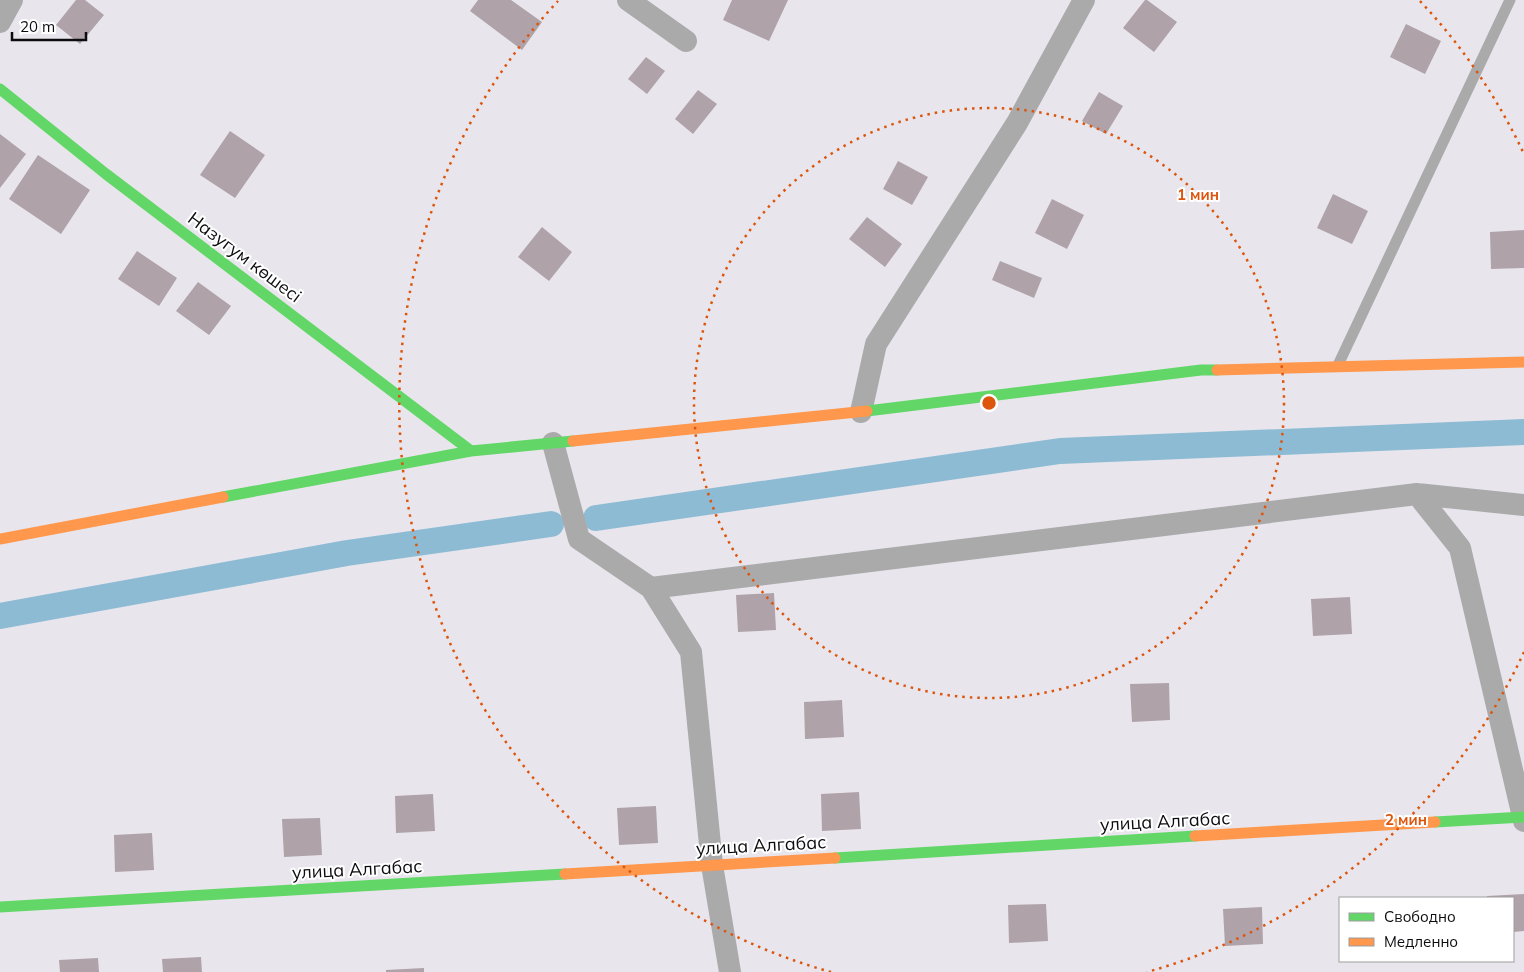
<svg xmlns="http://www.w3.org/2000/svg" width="1524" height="972" font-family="Mulish,sans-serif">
  <rect width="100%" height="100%" fill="#e8e6ec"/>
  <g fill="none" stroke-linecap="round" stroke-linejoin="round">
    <path stroke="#8ebbd4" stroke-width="26" d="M596,518L1060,451L1524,432
      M0,616L347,553L551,524"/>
  </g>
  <path fill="#afa2a9" d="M76,0H85L104,15L80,44L56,25Z
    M478,0H511L542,22L522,50L470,11Z
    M732,0H788L769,41L723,20Z
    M1145,0H1147L1177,22L1154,52L1123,28Z
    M1406,24L1441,41L1425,74L1390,57Z
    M646,57L665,71L647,94L628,79Z
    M698,90L717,104L693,134L675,119Z
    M1099,92L1123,106L1106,134L1082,121Z
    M230,131L265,155L235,198L200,175Z
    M0,134L26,154L0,188Z
    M38,155L90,190L61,234L9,199Z
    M898,161L928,177L912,205L883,189Z
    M1333,194L1368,211L1352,244L1317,228Z
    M1052,199L1084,215L1067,249L1035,233Z
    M867,217L902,244L885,267L849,239Z
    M542,227L572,252L549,281L518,257Z
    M1524,230V268L1491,269L1490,232Z
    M137,251L177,278L159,306L118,279Z
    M1000,261L1042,278L1034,298L992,280Z
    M198,282L231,306L209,335L176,311Z
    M774,593L776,630L738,632L736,595Z
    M1350,597L1352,634L1313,636L1311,599Z
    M1169,683L1170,720L1132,722L1130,684Z
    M842,700L844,737L805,739L804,702Z
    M859,792L861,829L822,831L821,794Z
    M433,794L435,831L396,833L395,796Z
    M656,806L658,843L619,845L617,808Z
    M320,818L322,855L284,857L282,819Z
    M152,833L154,870L115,872L114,835Z
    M1524,894V931L1513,932V898H1487V896Z
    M1046,904L1048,941L1009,943L1008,905Z
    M1262,907L1263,944L1225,946L1223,909Z
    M201,957L202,972H163L162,959Z
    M98,958L99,972H60L59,960Z
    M424,968V972H386V970Z"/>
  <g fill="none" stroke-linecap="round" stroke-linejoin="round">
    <path stroke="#abaaab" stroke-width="11" d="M1338,365L1510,0"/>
    <path stroke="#abaaab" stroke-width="22" d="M628,0L686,41
      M0,22L12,0
      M861,412L876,344L1017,123L1084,0
      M553,443L579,539L651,588L691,652L712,865L730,972
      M1417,494L1460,548L1524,821
      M651,588L1417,494L1524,505"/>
    <path stroke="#63d668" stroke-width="11" d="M0,89L106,174L471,451
      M867,411L1201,370H1217
      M223,497L471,451L573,441
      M1435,822L1524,817
      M835,858L1195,836
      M0,907L565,874"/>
    <path stroke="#ff974d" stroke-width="11" d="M1217,370L1524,362
      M573,441L867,411
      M0,539L223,497
      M1195,836L1435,822
      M565,874L835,858"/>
  </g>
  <g fill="none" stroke="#dd550c" stroke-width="2.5" stroke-dasharray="2.5 5">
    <circle cx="989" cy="403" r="295"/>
    <path d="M1524 652A590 590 0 0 1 1147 972M831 972A590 590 0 0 1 558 1M1420 1A590 590 0 0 1 1524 154"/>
  </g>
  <g text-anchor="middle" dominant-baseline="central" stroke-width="4" stroke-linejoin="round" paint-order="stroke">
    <g font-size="18" fill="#0c0b0e" stroke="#fff">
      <text transform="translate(245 257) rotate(37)">Назугум көшесі</text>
      <text transform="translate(1165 821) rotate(-3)">улица Алгабас</text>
      <text transform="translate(761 845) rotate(-3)">улица Алгабас</text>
      <text transform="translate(357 869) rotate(-3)">улица Алгабас</text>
    </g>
  </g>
  <circle cx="989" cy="403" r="8" fill="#dd550c" stroke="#fff" stroke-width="2.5"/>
  <g font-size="15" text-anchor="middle" font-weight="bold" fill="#dd550c" stroke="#fff" stroke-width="4" stroke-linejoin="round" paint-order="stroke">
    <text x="1198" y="200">1 мин</text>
    <text x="1406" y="825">2 мин</text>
  </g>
  <rect x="1339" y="897" width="175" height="65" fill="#ffffff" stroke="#9e9d9f"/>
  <rect x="1349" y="913" width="25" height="8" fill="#63d668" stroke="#9e9d9f"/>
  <text x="1384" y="922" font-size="15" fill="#0c0b0e">Свободно</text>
  <rect x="1349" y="938" width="25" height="8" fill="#ff974d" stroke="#9e9d9f"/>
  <text x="1384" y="947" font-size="15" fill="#0c0b0e">Медленно</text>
  <path d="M12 32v8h74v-8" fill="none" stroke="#0c0b0e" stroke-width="2.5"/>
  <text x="20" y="32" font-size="15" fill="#0c0b0e" stroke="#ffffff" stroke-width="4" paint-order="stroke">20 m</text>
</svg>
